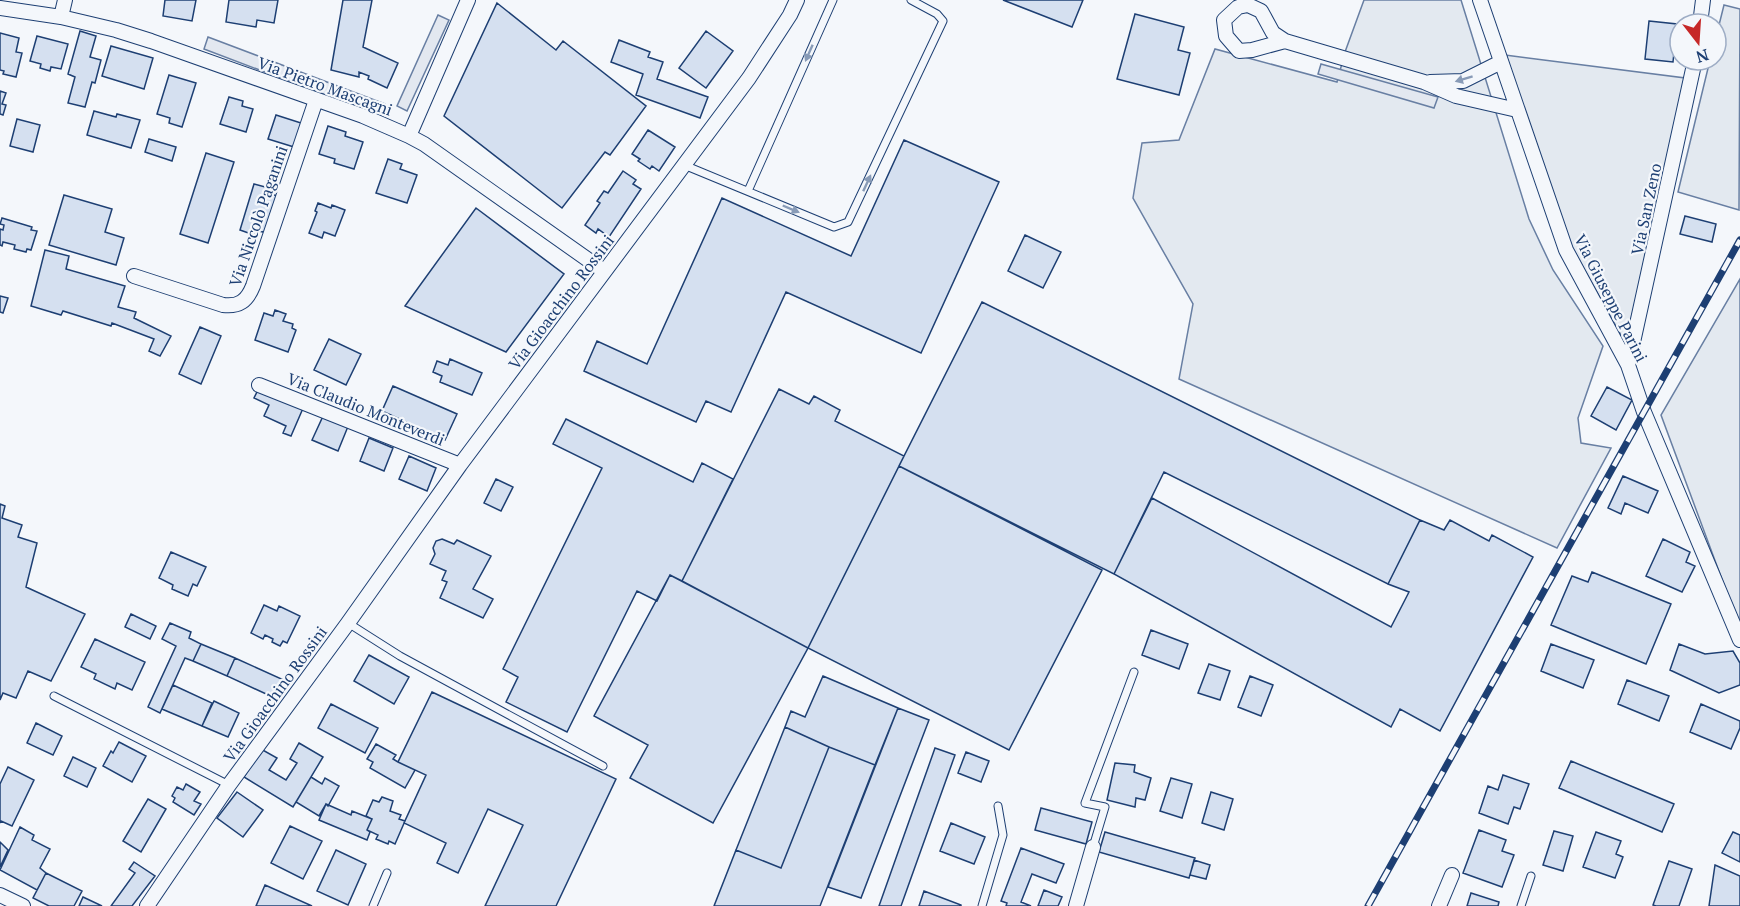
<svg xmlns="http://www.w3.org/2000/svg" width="1740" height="906" font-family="'PT Serif',serif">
  <rect width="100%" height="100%" fill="#f4f7fb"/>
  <path fill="#e3e9f0" stroke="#687fa3" stroke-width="1.5" d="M1364,0H1461L1529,219L1553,270L1603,346L1578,418L1581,443L1611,448L1557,548L1179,379L1193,304L1133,198L1142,143L1179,140L1215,49L1337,82L1345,52Z
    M1724,5L1740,9L1739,210L1678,192L1710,60H1716V37Z
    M1505,55L1685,78L1626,344L1570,244Z
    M1740,279V628L1661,415Z"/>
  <path fill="#e3e8f0" stroke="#687fa3" stroke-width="1.5" d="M438,15L449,20L407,111L397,106Z
    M208,37L385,104L381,116L204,49Z
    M1321,64L1438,97L1434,108L1318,74Z"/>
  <path fill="#d5e0f0" stroke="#1d3f73" stroke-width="1.5" d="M165,0H196L192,21L163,16Z
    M229,0H278L274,23L257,20L256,27L226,22Z
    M343,0H372L363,47L398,63L387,88L368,79L369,76L359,72V77L331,70Z
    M1003,0H1083L1072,27Z
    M497,3L556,50L563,41L646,106L610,155L605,152L562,208L444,116Z
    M1135,14L1184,27L1178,50L1190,53L1179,95L1117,79Z
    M1649,21L1677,24L1673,62L1645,59Z
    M80,31L96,36L90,57L101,60L95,83L92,82L85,107L68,103L75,77L68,74Z
    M706,31L733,51L706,88L679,68Z
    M0,33L19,38L16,52L22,53L16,77L3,74L4,71L0,70Z
    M37,36L68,44L61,69L51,67L50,71L40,68L41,64L30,61Z
    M619,40L650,52L648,57L663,62L657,79L708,97L700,118L636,95L643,74L611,62Z
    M111,46L153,58L144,89L102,76Z
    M169,75L196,83L182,127L169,123L170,118L157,114Z
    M0,91L6,93L2,104L6,105L3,115L0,114Z
    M229,97L243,101L242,106L253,109L246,132L220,124Z
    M94,111L116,117L117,114L140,120L131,148L87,135Z
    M276,115L301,123L294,147L268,139Z
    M17,119L40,125L33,152L10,146Z
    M328,126L346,132L345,136L363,142L354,169L334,163L335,159L319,154Z
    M648,130L675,147L659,171L652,166L650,169L638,161L640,159L632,154Z
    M149,139L176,147L172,161L145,152Z
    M904,140L999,182L921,353L786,292L731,412L706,401L696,422L584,371L597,341L647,364L722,198L851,256Z
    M206,153L234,162L208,243L180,234Z
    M388,159L402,164L400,169L417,175L407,203L376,193Z
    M623,171L636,180L633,184L641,189L609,237L598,229L596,233L585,225L600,203L597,201L604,191L608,193Z
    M254,184L269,188L267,193L278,196L267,233L255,230L254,235L240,230Z
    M64,195L112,209L105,232L124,238L116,265L49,245Z
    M318,203L331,208L332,205L345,210L335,236L324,232L322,238L309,233L317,212L315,211Z
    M476,208L564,274L506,352L405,306Z
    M1685,216L1716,224L1712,242L1680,234Z
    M2,218L32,227L31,230L37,231L31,250L27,249L26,252L14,249L15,245L3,242L2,246L0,245V229L3,230L4,225L0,224Z
    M1025,235L1061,252L1043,288L1008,271Z
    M45,250L69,256L66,269L125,286L118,307L136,312L134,318L171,336L160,356L149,351L154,339L112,323L111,326L63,311L61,315L31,306Z
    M0,296L8,298L3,313L0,312Z
    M982,302L1420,520L1388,584L1164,472L1114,574L899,466Z
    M275,310L286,314L283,321L293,324L292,328L296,330L288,352L255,340L264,313L273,316Z
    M200,327L221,336L201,384L179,374Z
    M329,339L361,354L346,385L314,370Z
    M450,359L482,373L472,395L440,382L442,376L433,372L437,361L448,365Z
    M393,386L457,414L445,440L382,411Z
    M1607,387L1632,400L1616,430L1591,416Z
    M779,389L809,404L814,396L840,410L835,421L904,456L808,648L682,581Z
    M258,390L304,406L291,436L283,433L286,426L264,416L269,405L254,398Z
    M324,414L349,424L338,451L312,440Z
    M566,419L693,482L702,463L733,479L682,581L670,575L657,601L637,591L567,732L506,702L518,677L503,669L602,468L553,444Z
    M369,438L393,448L384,471L360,461Z
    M409,456L436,468L427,491L399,479Z
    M899,466L1102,570L1009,750L808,648Z
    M1623,476L1658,491L1648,513L1625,503L1621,514L1608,508Z
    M496,479L513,487L501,511L484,503Z
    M1152,498L1391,627L1409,592L1388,584L1420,520L1444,530L1450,520L1489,541L1492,535L1533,557L1440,731L1400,709L1391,727L1114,574Z
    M0,504L5,506L2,518L22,525L18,537L37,543L26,587L85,614L51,681L28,671L16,698L3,693L0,700Z
    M442,539L454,544L457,540L491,556L473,589L493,599L483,618L440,598L447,582L442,580L446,571L430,564L435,554L433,548L436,541Z
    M1663,539L1690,552L1686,562L1695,566L1682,592L1646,576Z
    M171,552L206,567L197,586L193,584L188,596L172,589L173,585L159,578Z
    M1592,572L1671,604L1646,664L1551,625L1572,576L1588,582Z
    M670,575L808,648L713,823L630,778L648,745L594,716Z
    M264,605L277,611L279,606L300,616L287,643L283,641L280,646L272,642L273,639L265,635L263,639L251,633Z
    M131,614L156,626L150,639L125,627Z
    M170,623L191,632L189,638L201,644L193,661L185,658L160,713L148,707L176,646L162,639Z
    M1151,630L1188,644L1179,669L1142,655Z
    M95,639L145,662L132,690L117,683L115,689L94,679L96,674L81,667Z
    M201,644L235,658L227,676L193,661Z
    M1551,644L1594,660L1583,688L1541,671Z
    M1679,644L1705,654L1733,651L1740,663V685L1719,693L1670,670Z
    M369,655L409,677L394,704L354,681Z
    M235,658L286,681L277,699L227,676Z
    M1209,664L1230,671L1220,700L1198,693Z
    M823,676L898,708L875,765L829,747L785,727L791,711L805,717Z
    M1250,676L1273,685L1261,716L1238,707Z
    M1627,680L1669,696L1659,721L1618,704Z
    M173,685L212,703L202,726L162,709Z
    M432,692L616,779L556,906H485L523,825L488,809L458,873L437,863L446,843L404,823L426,775L398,762Z
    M214,701L239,713L228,737L202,726Z
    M331,704L378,728L365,753L318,728Z
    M1701,704L1740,721V728L1731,749L1690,732Z
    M898,708L929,720L861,898L828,887Z
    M36,723L62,736L53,755L27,743Z
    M785,727L829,747L781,868L736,850Z
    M119,742L146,756L132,782L103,766L111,751L113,753Z
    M299,743L323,757L293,807L244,777L261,749L277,758L269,770L286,780L297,763L290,759Z
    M376,744L396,755L393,759L398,762L415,770L405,788L370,768L373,762L367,759Z
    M829,747L875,765L820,906H714L736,850L781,868Z
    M935,748L955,755L901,906H879Z
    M966,752L989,761L981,782L958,773Z
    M73,757L96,768L87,787L64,776Z
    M1571,761L1674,804L1662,832L1559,788Z
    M1115,763L1135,765L1134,772L1151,778L1145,800L1136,798L1135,807L1107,800Z
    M8,767L34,780L12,826L1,821L0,823V784Z
    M1503,775L1529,784L1520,809L1514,807L1508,824L1479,813L1488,786L1498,790Z
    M311,777L322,784L325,778L339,786L328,806L326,804L319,816L296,802Z
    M1171,778L1192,784L1182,818L1160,811Z
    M186,784L200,792L194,801L201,804L194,815L173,802L175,798L172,796L177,787L183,790Z
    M237,792L263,810L243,837L217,818Z
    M1211,792L1233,799L1224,830L1202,823Z
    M382,797L393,801L390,811L401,815L399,819L405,821L395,844L389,841L388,844L376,839L378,835L367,830L372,819L366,816L373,800L379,802Z
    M148,799L166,809L141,852L123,841Z
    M326,804L351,815L352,811L372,819L367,830L370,832L367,840L319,820Z
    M1041,808L1092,822L1086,844L1035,830Z
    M951,823L985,837L974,864L940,851Z
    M290,826L322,841L303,879L271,863Z
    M20,827L34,835L32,840L50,849L40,868L46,873L37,890L0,870Z
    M1479,830L1506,840L1502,851L1514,855L1502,887L1463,873Z
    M1554,831L1573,836L1563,871L1543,865Z
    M1105,832L1195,858L1189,878L1099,852Z
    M1596,832L1621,841L1616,854L1623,857L1615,878L1583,867Z
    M1733,832L1740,835V862L1722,853Z
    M0,842L8,850L0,867Z
    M1021,848L1064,864L1056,883L1032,874L1021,902L1031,906H1006L1007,903L1001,901Z
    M336,850L366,864L348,905L317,891Z
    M1194,860L1210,865L1206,879L1190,875Z
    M1669,861L1692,869L1679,906H1656L1653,905Z
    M134,862L155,876L132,906H111L135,873L129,869Z
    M1715,865L1740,876V906H1709Z
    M46,873L82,891L74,906H49L33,898Z
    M265,885L312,906H256Z
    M1044,890L1062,897L1058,906H1038Z
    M924,891L961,905V906H919Z
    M1471,893L1499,902L1498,906H1467Z
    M83,897L102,906H79Z"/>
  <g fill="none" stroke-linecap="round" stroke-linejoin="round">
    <defs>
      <path id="lane" d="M684,165L834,227L848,222L943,21L937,14L911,0
        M748,191L833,0
        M348,623L400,656L603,766
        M54,696L229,785
        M1093,847L1105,807L1085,803L1134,672
        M373,906L387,873
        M982,906L1003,835L998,806
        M1521,906L1531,876"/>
      <path id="street" d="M1480,0L1566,250L1628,365L1644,412L1740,640
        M0,8L61,17L116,30L151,41L363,116L409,136L424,144L604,271
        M61,17L65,0
        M1700,24L1703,0
        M1285,41L1252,50L1239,51L1226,36L1224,20L1238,7L1248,5L1261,11L1273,33L1285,41L1424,82L1456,96L1517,110
        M1430,82L1463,81L1501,62
        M409,136L468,0
        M134,276L223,305C239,307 247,301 253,286L316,100
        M1628,365L1695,60
        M259,385L460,465
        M0,895L23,906
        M147,906L229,785L348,623L460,465L749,78L790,15L797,0
        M1076,906L1093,847
        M1439,906L1452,875"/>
    </defs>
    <use href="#lane" stroke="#1d3f73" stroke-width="9"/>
    <use href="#street" stroke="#1d3f73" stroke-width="16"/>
    <use href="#lane" stroke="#f4f7fb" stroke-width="7"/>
    <use href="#street" stroke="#f4f7fb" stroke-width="14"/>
    <defs>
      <path id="rail" d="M1368,906L1740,240"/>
    </defs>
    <use href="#rail" stroke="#1d3f73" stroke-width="7"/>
    <use href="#rail" stroke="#f4f7fb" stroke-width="4.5" stroke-dasharray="14" stroke-linecap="butt"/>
  </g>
  <defs><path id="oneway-solid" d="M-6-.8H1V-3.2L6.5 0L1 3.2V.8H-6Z" transform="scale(1.5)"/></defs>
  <g fill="#889bb7">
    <use href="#oneway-solid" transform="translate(809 53) rotate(114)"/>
    <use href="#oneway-solid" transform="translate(1464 79) rotate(163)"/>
    <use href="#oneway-solid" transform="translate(867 183) rotate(-65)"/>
    <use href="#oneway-solid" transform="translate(791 209) rotate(23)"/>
  </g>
  <g text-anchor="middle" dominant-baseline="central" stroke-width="4.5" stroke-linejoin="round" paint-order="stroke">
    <g font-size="16" fill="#1d3f73" stroke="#f4f7fb">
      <text transform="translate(325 86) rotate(20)">Via Pietro Mascagni</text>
      <text transform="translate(1646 209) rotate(-78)">Via San Zeno</text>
      <text transform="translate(258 216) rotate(-71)">Via Niccolò Paganini</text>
      <text transform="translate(1611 298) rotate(63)">Via Giuseppe Parini</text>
      <text transform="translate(561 302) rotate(-53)">Via Gioacchino Rossini</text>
      <text transform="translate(366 409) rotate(22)">Via Claudio Monteverdi</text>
      <text transform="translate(275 694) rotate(-54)">Via Gioacchino Rossini</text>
    </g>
  </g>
  <g transform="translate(1698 42) rotate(163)"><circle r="28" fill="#f4f7fb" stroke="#9eadc5" stroke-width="1.5"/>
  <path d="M0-4.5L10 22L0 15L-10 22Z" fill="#c62828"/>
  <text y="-9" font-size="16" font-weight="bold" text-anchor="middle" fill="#1d3f73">N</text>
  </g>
</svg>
